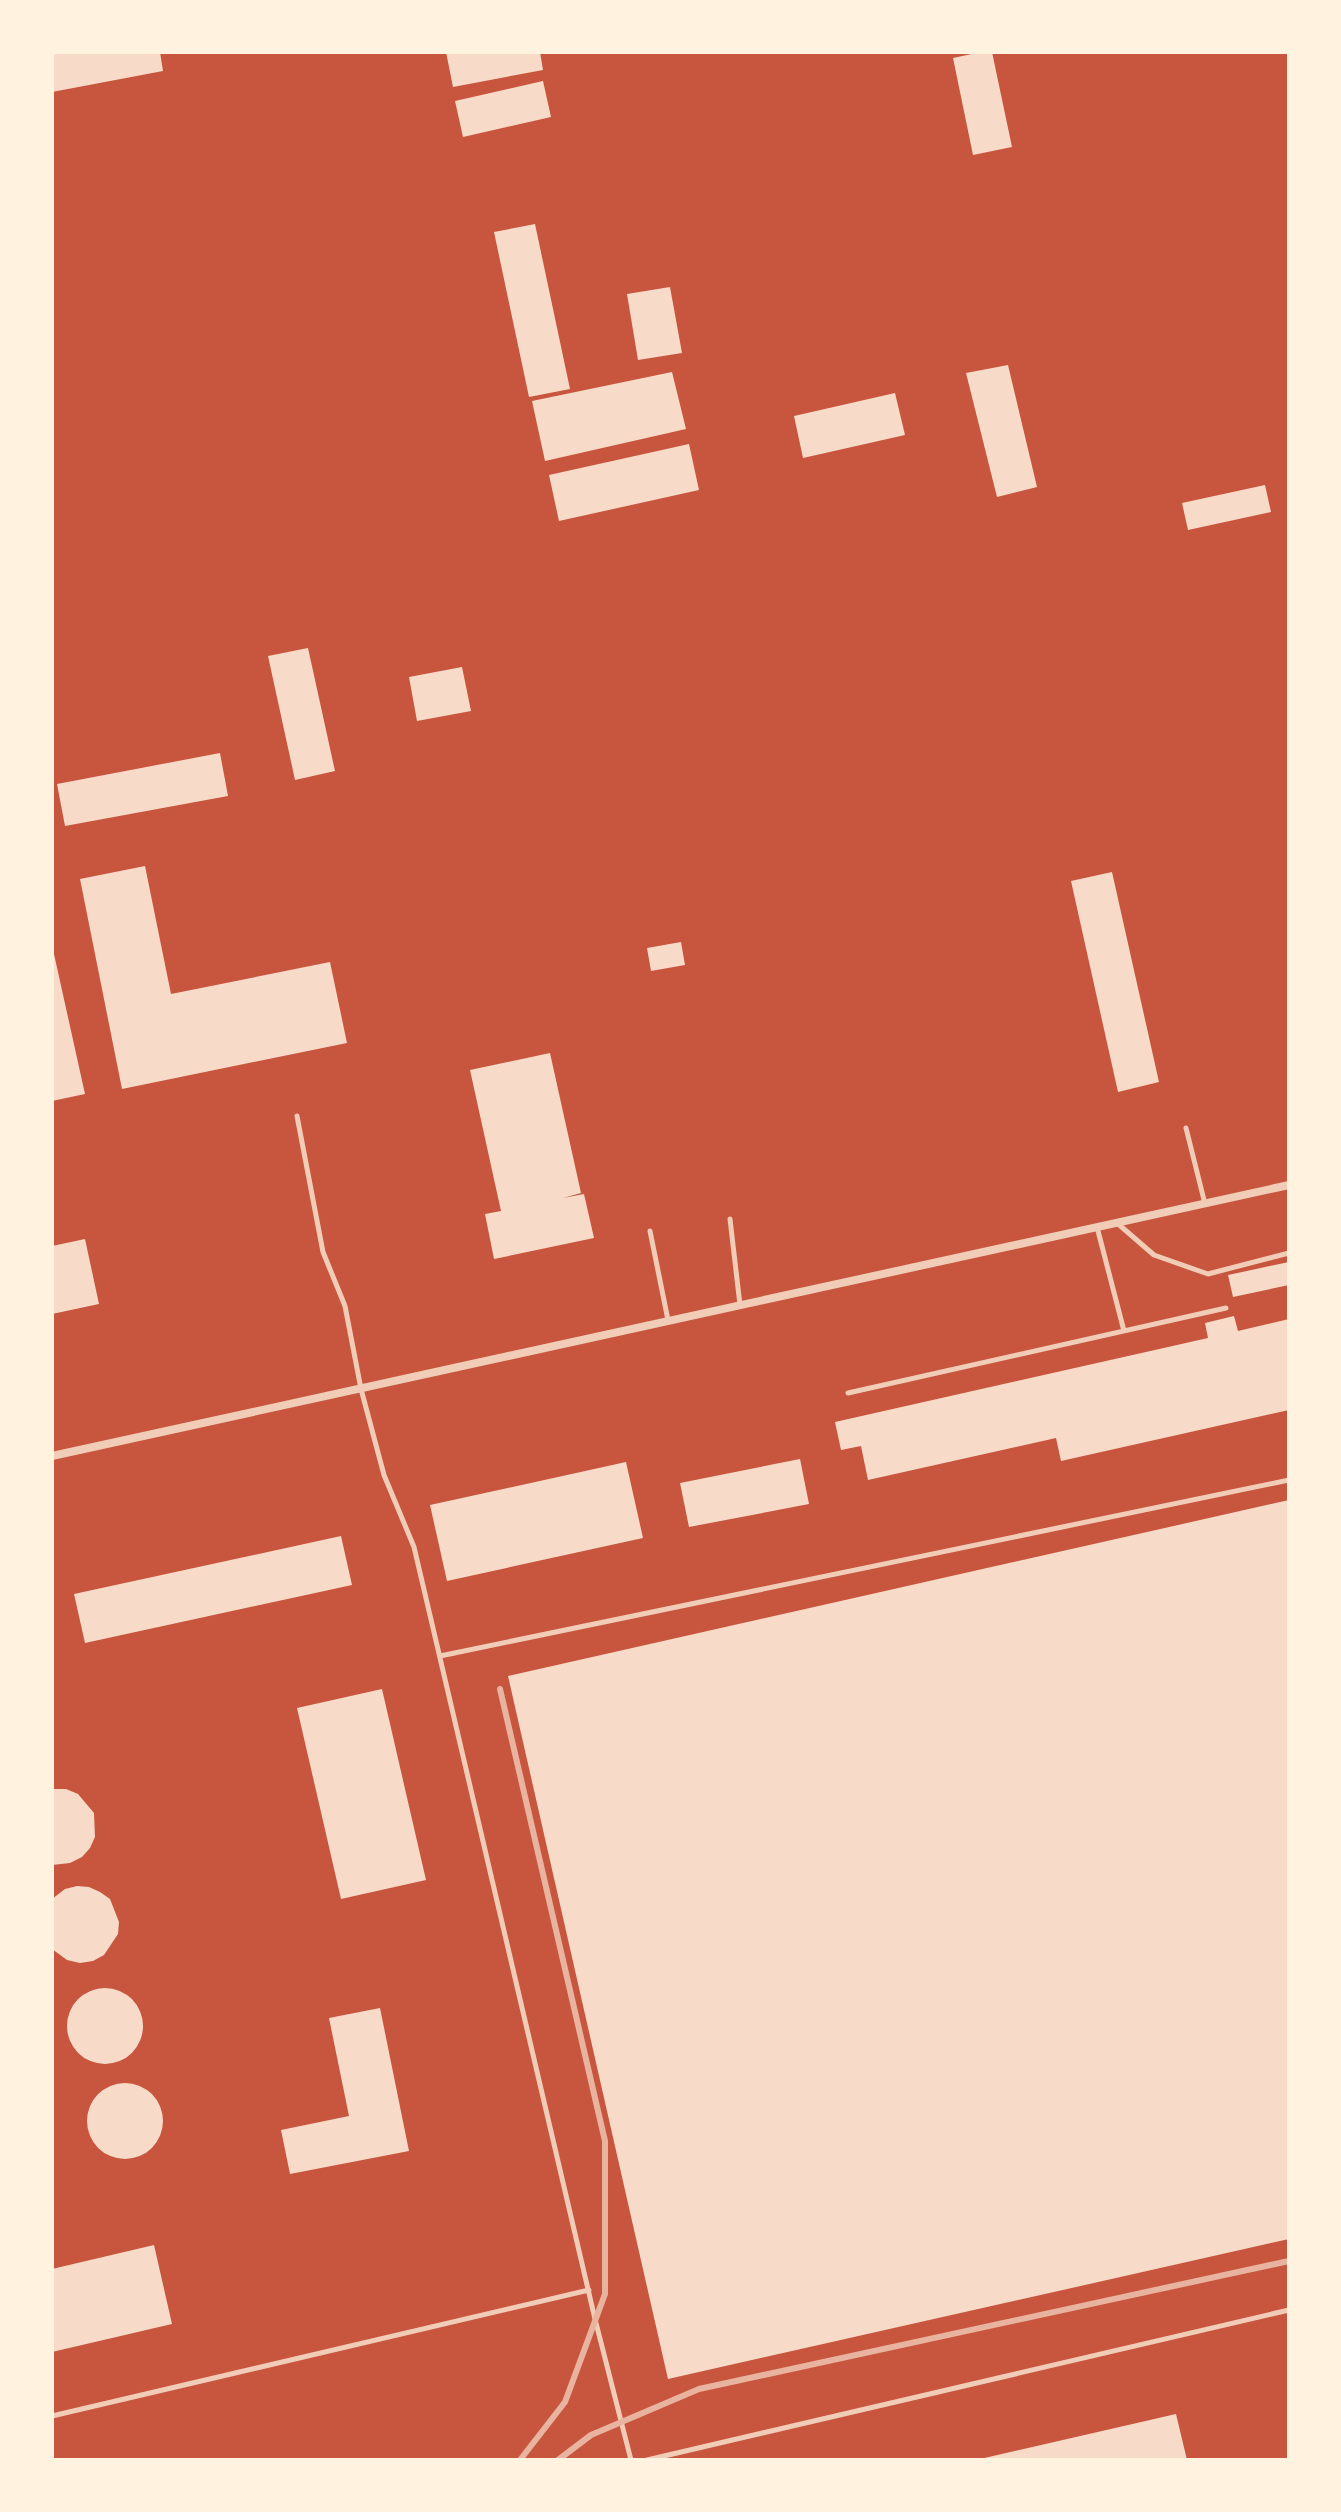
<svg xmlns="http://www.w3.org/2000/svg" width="1341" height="2512" font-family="'Noto Sans',sans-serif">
  <rect width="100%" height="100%" fill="#c8553d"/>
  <path fill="#f7dbc8" d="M52,52H160L163,71L52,92Z
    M446,52H540L543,70L453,87Z
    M981,52H992L1012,147L973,155L953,58Z
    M543,81L551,117L463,137L455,101Z
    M535,224L570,389L529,397L494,232Z
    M670,287L682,353L638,360L627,294Z
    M1008,365L1037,487L997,497L966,373Z
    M672,372L686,429L545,461L532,401Z
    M895,393L905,435L803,458L794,416Z
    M689,444L699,490L559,521L549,475Z
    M1265,485L1271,512L1188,530L1182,503Z
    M308,648L335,771L295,780L268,656Z
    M462,667L471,711L417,721L409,677Z
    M220,753L228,796L65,826L57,784Z
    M145,866L171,994L330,962L347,1043L122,1089L80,879Z
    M1112,872L1159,1082L1118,1092L1071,881Z
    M681,942L685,965L651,971L647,948Z
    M52,945L85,1094L52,1101Z
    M550,1053L581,1193L563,1198L584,1194L594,1238L494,1259L485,1214L501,1211L470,1070Z
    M85,1239L99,1304L52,1314V1246Z
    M1289,1262V1285L1233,1297L1228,1275Z
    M1234,1316L1238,1331L1289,1319V1410L1061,1461L1056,1438L868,1480L861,1446L841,1450L835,1422L1208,1338L1205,1323Z
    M800,1459L809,1504L689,1527L680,1483Z
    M626,1462L643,1538L447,1581L430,1505Z
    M1289,1500V2239L668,2379L508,1676Z
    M341,1536L352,1585L85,1643L74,1594Z
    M382,1689L426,1880L341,1899L297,1708Z
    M52,1789H66L78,1794L94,1813L95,1837L90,1848L82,1857L70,1863L52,1865Z
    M77,1886L89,1887L100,1892L110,1899L119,1922L118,1934L104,1955L93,1961L80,1963L67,1960L52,1949V1899L65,1889Z
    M67 2026a38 38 0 1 1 76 0a38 38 0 1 1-76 0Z
    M380,2008L409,2151L290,2174L281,2130L349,2116L329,2018Z
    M87 2121a38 38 0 1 1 76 0a38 38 0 1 1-76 0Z
    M154,2245L172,2324L52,2352V2269Z
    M1176,2414L1187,2460H980V2459Z"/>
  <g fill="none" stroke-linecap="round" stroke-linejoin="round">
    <path stroke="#f1ccb7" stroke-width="5" d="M297,1116L323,1252L345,1306L361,1389L384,1475L414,1547L595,2319L631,2460
      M1186,1128L1205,1204
      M730,1219L740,1305
      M1117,1223L1154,1255L1208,1274L1289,1253
      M1097,1227L1124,1331
      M650,1231L668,1320
      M848,1393L1226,1308
      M440,1656L1289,1480
      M52,2416L589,2290
      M647,2460L1289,2310"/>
    <path stroke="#f1ccb7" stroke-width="8" d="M52,1456L1289,1185"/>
    <path stroke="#e9b49f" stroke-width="6" d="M500,1689L605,2141V2294L565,2402L520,2460
      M558,2460L591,2435L699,2389L1289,2261"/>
  </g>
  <rect width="1341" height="2512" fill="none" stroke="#fff3e0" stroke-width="108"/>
</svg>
